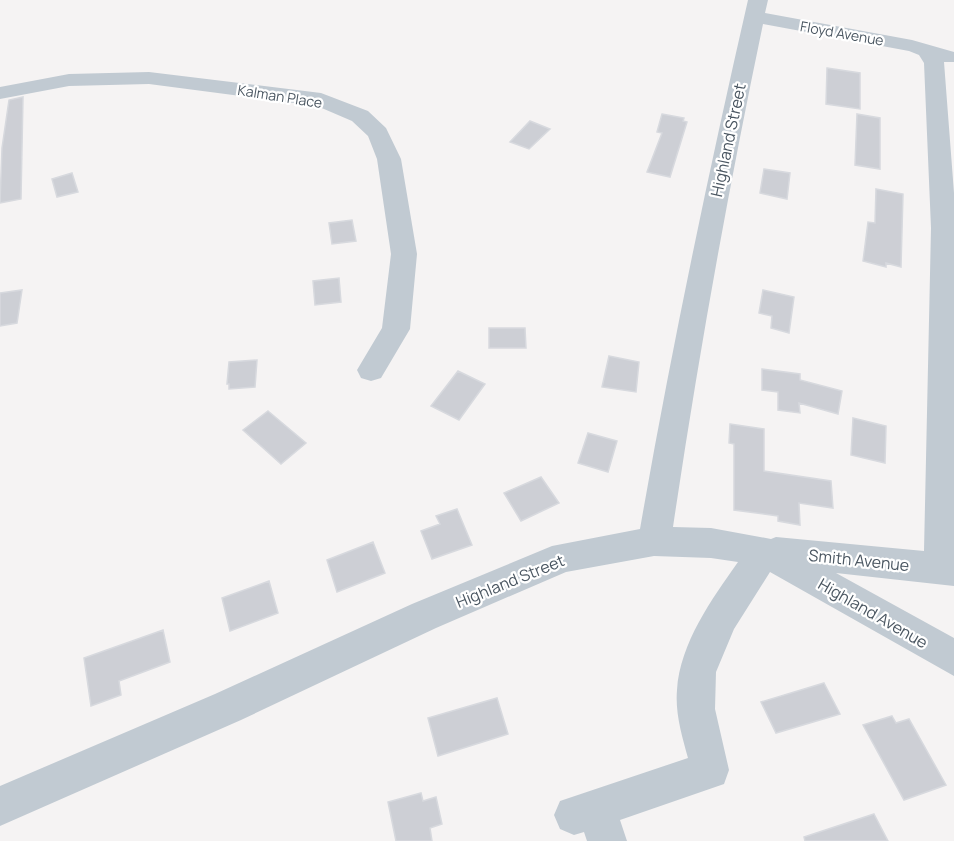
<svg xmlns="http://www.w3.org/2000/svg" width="954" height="841" font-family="Manrope,sans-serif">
  <rect width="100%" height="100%" fill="#f5f3f3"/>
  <path fill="#cdcfd5" stroke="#d7d9de" stroke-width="1.5" d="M827,68L860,73V109L826,104Z
    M23,97L21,199L0,203L2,148L9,100Z
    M662,114L684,118L683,121L687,122L670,177L647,172L662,133L657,132Z
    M857,114L880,118V169L855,165Z
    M530,121L550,129L529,149L510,142Z
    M764,169L790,173L787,199L760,193Z
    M72,173L78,192L57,197L52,179Z
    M876,189L903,194L901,267L886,263V267L863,261L868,222L875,223Z
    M352,220L356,241L332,244L329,223Z
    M339,278L341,302L315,305L313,281Z
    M22,290L17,323L0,326V293Z
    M763,290L794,297L789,333L771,328L772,316L759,313Z
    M489,328H525L526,348H489Z
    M609,356L639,362L636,392L602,387Z
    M257,360L255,387L229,389V384H227L229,362Z
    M762,369L800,374V380L842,391L838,414L799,403L800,413L778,410V392L762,390Z
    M458,371L485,384L459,420L431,406Z
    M268,411L306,443L281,464L243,430Z
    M853,418L886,426L885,463L851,455Z
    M730,424L764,429V471L831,481L833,508L799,503L800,525L778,521V516L734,510V444L729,443Z
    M588,433L617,441L608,472L578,463Z
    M541,477L559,503L521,521L504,493Z
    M457,509L472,545L432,559L421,531L440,524L436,516Z
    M373,542L385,573L337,592L327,560Z
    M269,581L278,613L230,631L222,598Z
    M163,630L170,662L119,681L121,695L91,706L84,658Z
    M824,683L840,714L776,733L761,702Z
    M497,698L508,734L438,756L428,718Z
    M892,716L896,723L909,719L946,785L904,800L863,725Z
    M421,793L423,801L436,797L442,824L430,828L432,841H396L388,802Z
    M874,814L888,841H805L804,837Z"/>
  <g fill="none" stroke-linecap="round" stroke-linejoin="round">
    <path fill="#c1cad2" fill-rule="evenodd" d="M748,0H768L765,13L912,40L954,52V62H944L954,193V586L836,573L954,638V676L770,572L734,629L716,672L715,709L729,770L724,784L620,820L627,841H587L584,832L574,835L560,829L554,815L560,801L688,758C682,736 675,713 677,690C680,643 712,599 738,562L711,558L654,556L566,572L436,628L241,720L0,826V786L215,694L412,604L552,546L640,529C671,351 708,175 748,0ZM763,24L909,51L919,55L924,63L931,228L924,551L776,537L771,539L711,528L673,527C698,358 728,191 763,24Z
      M149,72L321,93L368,111L386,128L401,159L417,254L410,329L381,378L371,381L361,378L357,370L382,328L391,254L377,159L368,136L352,121L317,106L149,84L69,86L0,99V87L69,74Z"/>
  </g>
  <g text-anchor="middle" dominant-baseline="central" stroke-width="4.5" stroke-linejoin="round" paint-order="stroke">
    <g font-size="14" fill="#4a5661" stroke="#fff">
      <text transform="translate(842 33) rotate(10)">Floyd Avenue</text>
      <text transform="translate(280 96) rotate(9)">Kalman Place</text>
    </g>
    <g font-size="16" fill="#4a5661" stroke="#fff">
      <text transform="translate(728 140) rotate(-78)">Highland Street</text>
      <text transform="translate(859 560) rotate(6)">Smith Avenue</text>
      <text transform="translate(510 581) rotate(-22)">Highland Street</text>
      <text transform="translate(873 613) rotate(30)">Highland Avenue</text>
    </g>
  </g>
</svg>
